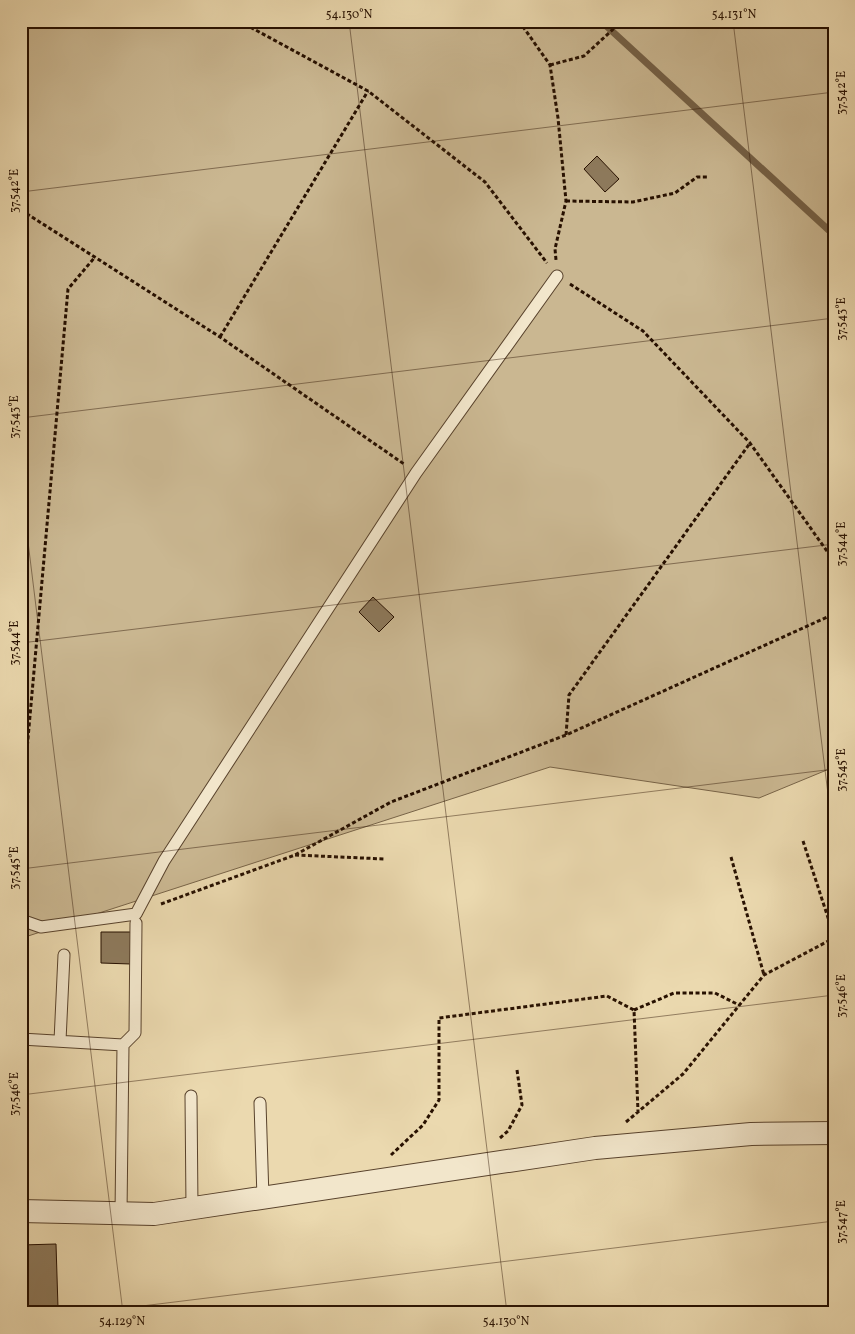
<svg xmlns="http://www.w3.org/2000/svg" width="855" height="1334" font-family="Vollkorn,serif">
  <rect width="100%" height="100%" fill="#ebd9af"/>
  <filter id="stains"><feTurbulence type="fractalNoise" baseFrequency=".004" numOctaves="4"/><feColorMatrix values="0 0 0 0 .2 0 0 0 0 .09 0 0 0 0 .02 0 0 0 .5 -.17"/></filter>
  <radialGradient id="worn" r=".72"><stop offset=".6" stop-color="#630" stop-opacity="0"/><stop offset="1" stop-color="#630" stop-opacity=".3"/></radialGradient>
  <path fill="#cab791" stroke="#786448" d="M21,21H834V767L759,798L550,767L25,937H21Z"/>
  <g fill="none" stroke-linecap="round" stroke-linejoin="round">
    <path stroke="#746046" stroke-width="7" d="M601,21L834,235"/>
  </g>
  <path fill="#8d795b" stroke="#271000" d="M597,156L619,179L605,192L584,169Z
    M373,597L394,617L379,632L359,612Z
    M101,932H131V964L101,963Z
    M56,1244L58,1308L21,1309V1245Z"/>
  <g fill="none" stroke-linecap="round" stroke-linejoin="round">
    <defs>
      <path id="lane" d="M21,920L41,927L136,914L164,861L416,473L557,276
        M21,1039L123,1045L121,1213
        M60,1041L64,955
        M123,1045L135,1033L136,923
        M191,1096L192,1208
        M260,1103L263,1198"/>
      <path id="street" d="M21,1211L154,1214L595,1148L751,1134L834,1133"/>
    </defs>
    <use href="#lane" stroke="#58422c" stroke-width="13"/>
    <use href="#street" stroke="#58422c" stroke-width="24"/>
    <path stroke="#271000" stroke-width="3" stroke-dasharray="4 2.5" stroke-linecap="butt" d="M239,21L368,91L485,182L547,263
      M519,21L550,65L558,118L566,201L555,249L556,260
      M550,65L584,56L622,21
      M566,201L633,202L675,193L697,177H709
      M21,210L220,337L404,464
      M570,284L643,331L750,443L834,561
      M220,337L368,91
      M566,735L569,695L750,443
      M21,817L68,289L95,257
      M803,841L834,936
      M295,855L385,859
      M731,857L764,975
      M161,904L295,855L391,802L566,735L834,614
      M634,1010L674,993H715L739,1005
      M626,1122L683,1074L764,975L834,938
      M500,1138L508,1131L522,1105L517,1070
      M391,1155L423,1125L439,1100V1018L607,996L634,1010L638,1112"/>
    <use href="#lane" stroke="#f2e6cb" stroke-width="11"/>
    <use href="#street" stroke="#f2e6cb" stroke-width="22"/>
  </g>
  <path fill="none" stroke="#271000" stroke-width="1" stroke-opacity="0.45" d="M349,21L507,1313M733,21L834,843M21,192L834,92M21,418L834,318M21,485L123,1313M21,643L834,544M21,869L834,769M21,1095L834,995M85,1313L834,1221"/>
  <rect width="855" height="1334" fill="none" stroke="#ebd9af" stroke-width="55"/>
  <rect x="28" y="28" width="800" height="1278" fill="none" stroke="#271000" stroke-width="2"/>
  <g font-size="12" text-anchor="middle" fill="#271000">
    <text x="349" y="18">54.130°N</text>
    <text x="734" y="18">54.131°N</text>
    <text transform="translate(841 93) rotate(-90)" y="4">37.542°E</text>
    <text transform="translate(14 191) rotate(-90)" y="4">37.542°E</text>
    <text transform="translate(841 319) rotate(-90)" y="4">37.543°E</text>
    <text transform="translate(14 417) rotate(-90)" y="4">37.543°E</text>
    <text transform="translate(841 544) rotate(-90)" y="4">37.544°E</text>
    <text transform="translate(14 643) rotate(-90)" y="4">37.544°E</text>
    <text transform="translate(841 770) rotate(-90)" y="4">37.545°E</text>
    <text transform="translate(14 868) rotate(-90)" y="4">37.545°E</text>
    <text transform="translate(841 996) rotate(-90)" y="4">37.546°E</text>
    <text transform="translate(14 1094) rotate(-90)" y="4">37.546°E</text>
    <text transform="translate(841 1222) rotate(-90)" y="4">37.547°E</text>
    <text x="122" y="1325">54.129°N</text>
    <text x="506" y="1325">54.130°N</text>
  </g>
  <rect width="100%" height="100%" filter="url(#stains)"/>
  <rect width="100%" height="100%" fill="url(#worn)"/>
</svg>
